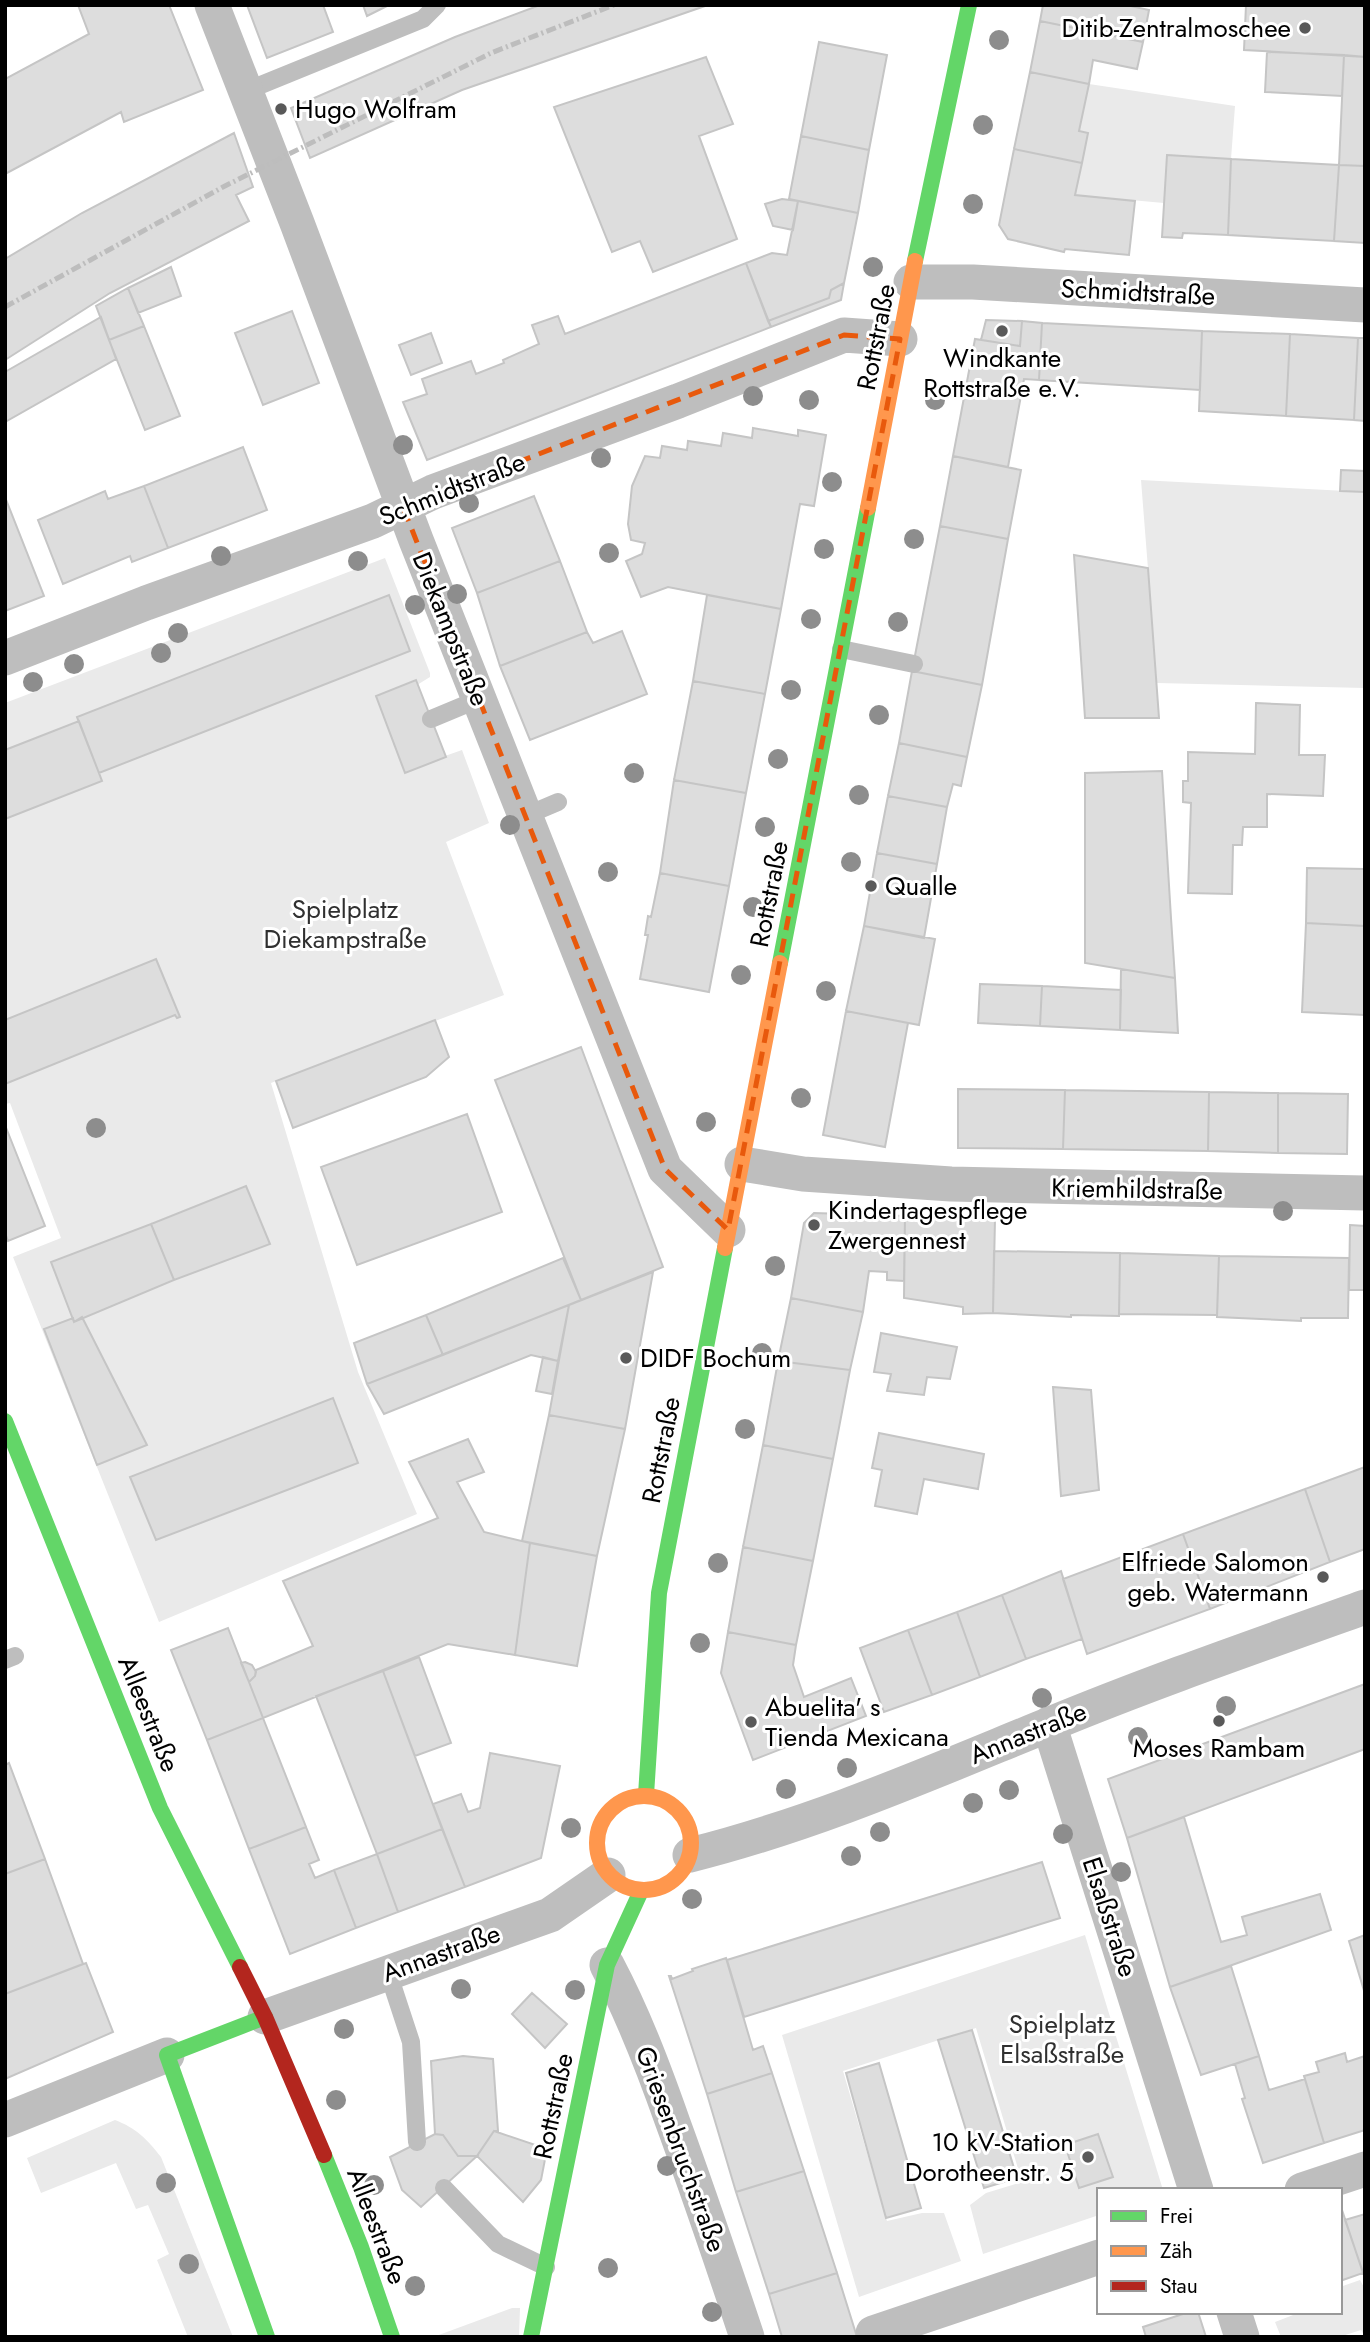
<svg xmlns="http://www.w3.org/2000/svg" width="1370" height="2342" font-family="Jost,sans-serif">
  <rect width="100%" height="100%" fill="#fff"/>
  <path fill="#eaeaea" d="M1089,84L1235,106L1231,159L1167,155L1164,203L1075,195L1087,133L1079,131Z
    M1141,480L1365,492V688L1157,683Z
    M385,558L430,673V677L417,685L445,756L462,750L489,823L446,842L504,995L271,1083L358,1372L417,1514L159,1622L13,1257L61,1238L10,1103L5,1104V703Z
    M1085,1935L1163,2190H1099V2215L983,2254L970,2205L986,2193L1022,2182L976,2028L843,2071L887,2221L922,2213H944L961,2261L859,2297L782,2035Z
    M115,2120C136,2128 147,2139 161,2157L233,2337H188L157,2260L169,2254L148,2205L136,2209L116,2163L41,2193L27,2158Z
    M1360,2280L1365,2289V2337L1361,2330L1339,2337H1281L1275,2322L1301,2312H1340V2287Z
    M512,2308H520L519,2337L436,2336Z"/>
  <path fill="#ddd" stroke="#c5c5c5" stroke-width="2" d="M78,5H169L203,90L124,122L121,112L5,174V79L89,34Z
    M247,5H323L333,32L267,58Z
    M363,5H389L367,16Z
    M540,5H708L462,90L310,158L291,108L455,37Z
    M1043,5H1126L1149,10L1143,42L1040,21Z
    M1246,5H1365V57L1244,50Z
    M1040,21L1143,42L1137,69L1093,60L1089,84L1030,72Z
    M819,42L887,55L869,150L801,136Z
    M1267,52L1344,55L1342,96L1265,92Z
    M1344,55L1365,57V166L1339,165Z
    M706,57L733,124L699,136L737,239L653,272L640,241L612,252L554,107Z
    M1030,72L1089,84L1079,131L1088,133L1082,163L1014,149Z
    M234,133L253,187L236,195L249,221L110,293L5,360V259L82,213Z
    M801,136L869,150L858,213L789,199Z
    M1014,149L1082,163L1075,195L1135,201L1129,255L1065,249L1064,252L1008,239L999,225Z
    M1167,155L1231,159L1228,235L1183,233L1182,238L1162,237Z
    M1231,159L1339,165L1334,241L1228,235Z
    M1339,165L1365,166V243L1334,241Z
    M782,199L798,201L793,230L773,226L765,204Z
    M798,201L858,213L844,283L831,290L829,298L768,321L746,263L772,253L787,255Z
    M746,263L771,327L427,460L403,402L427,394L422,379L471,361L476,374L504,363L503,360L539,344L532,325L558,316L565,334Z
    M171,267L181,296L138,313L128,288Z
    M844,283L841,300L771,327L768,321L829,298L831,290Z
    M128,288L144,326L109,340L96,306Z
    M292,311L319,383L263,405L235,333Z
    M101,317L116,359L5,422V372Z
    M986,320L1022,321L1020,346L981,340Z
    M1022,321L1042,323L1039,380L1024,379L1008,467L953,456L975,339L1020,346Z
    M1042,323L1202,331L1200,390L1039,380Z
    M144,326L180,416L145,430L109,340Z
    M1202,331L1290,334L1286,416L1199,411Z
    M431,333L442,363L411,375L399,345Z
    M1290,334L1358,338L1354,420L1286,416Z
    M1358,338H1365V421L1354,420Z
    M753,428L798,436V430L826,435L814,506L800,504L781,609L668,587L641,597L626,561L642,554L645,543L631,540L628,524L632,486L645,456L660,458L662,446L687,450L688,441L721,446L723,433L752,438Z
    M243,447L267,510L168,548L144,486Z
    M953,456L1021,470L1008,539L940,526Z
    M1341,470L1365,471V492L1340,491Z
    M144,486L168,548L132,562L130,556L63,584L38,520L105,491L108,499Z
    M534,496L560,561L477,593L452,528Z
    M5,497L44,596L5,611Z
    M940,526L1008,539L982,685L912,671Z
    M1074,555L1148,568L1159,718H1085Z
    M560,561L587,632L500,666L477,593Z
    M389,595L410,651L99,773L77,717Z
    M707,595L781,609L765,694L693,681Z
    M622,631L647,694L530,740L500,666L587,632L593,643Z
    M912,671L982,685L967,757L899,743Z
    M416,680L446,757L405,773L376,696Z
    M693,681L765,694L746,793L674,780Z
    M1256,703L1300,705L1299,755H1325L1323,796L1267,794V827H1243L1242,845H1233L1232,894L1188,893L1191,803L1183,802V781H1188V752L1255,754Z
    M79,721L102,781L5,819V750Z
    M899,743L967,757L961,786L953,784L947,807L888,796Z
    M1162,771L1171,918L1175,978L1085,963V773Z
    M674,780L746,793L729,886L660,873Z
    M888,796L947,807L937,864L877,853Z
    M877,853L937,864L924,938L864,926Z
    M1307,868L1365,869V926L1306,923Z
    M660,873L729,886L709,992L640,979L648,935H645L648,916L651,917Z
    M1306,923L1365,926V1015L1302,1012Z
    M864,926L935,939L919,1025L846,1011Z
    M156,959L180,1017L177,1018L175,1015L5,1084V1020Z
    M1121,969L1175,978L1178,1033L1120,1030Z
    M980,984L1042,986L1040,1026L978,1023Z
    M1042,986L1121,990L1120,1030L1040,1026Z
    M846,1011L908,1023L885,1147L823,1135Z
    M435,1020L449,1057L426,1077L293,1128L276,1081Z
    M581,1047L663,1267L581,1300L495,1080Z
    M958,1089L1065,1090L1063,1149L958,1148Z
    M1065,1090L1209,1092L1208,1151L1063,1149Z
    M1209,1092L1278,1093V1153L1208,1151Z
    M1278,1093L1348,1094L1347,1154L1278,1153Z
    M467,1114L502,1212L357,1265L321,1167Z
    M5,1125L45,1226L8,1241L5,1233Z
    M246,1186L270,1244L174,1280L151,1224Z
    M814,1213L905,1216L904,1281L887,1280V1272L869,1271L863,1312L791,1298L804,1223Z
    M905,1216L995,1219L993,1313L963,1314V1307L904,1298Z
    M151,1224L174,1280L74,1322L51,1262Z
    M1350,1225L1365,1226V1290H1349Z
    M994,1251L1120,1253L1119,1316L1071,1315V1317L993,1313Z
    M1120,1253L1219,1256L1217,1315L1119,1314Z
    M1219,1256L1349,1258L1348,1318H1301V1321L1217,1317Z
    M563,1258L581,1300L443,1355L426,1315Z
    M653,1272L625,1429L549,1415L569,1305Z
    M791,1298L863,1312L850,1370L778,1361Z
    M569,1305L558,1361L531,1355L384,1414L367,1384Z
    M426,1315L443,1355L367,1384L354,1343Z
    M82,1317L147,1445L97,1465L44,1329L73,1318L74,1322Z
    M881,1333L957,1347L950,1379L927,1377L924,1395L887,1391L891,1374L874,1372Z
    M543,1357L558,1361L552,1394L536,1391Z
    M778,1361L850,1370L833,1459L763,1445Z
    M1053,1387L1091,1390L1099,1490L1061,1496Z
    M333,1398L358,1463L156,1540L130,1477Z
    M549,1415L625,1429L597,1556L522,1541Z
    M879,1433L984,1454L978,1489L924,1479L917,1514L875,1506L882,1470L872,1468Z
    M468,1439L484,1472L457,1482L484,1532L530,1543L515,1655L448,1644L263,1718L249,1682L255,1676L256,1670L313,1646L283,1581L438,1518L409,1462Z
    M763,1445L833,1459L813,1561L743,1547Z
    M1365,1467V1549L1330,1562L1305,1489Z
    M1305,1489L1330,1562L1210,1609L1183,1534Z
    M1183,1534L1210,1609L1087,1654L1063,1579Z
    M530,1543L597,1556L577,1666L515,1655Z
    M743,1547L813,1561L796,1645L728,1632Z
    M1061,1571L1082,1639L1026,1659L1002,1595Z
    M1002,1595L1026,1659L980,1677L957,1612Z
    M957,1612L980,1677L932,1695L908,1630Z
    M228,1628L263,1718L207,1740L171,1650Z
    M908,1630L932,1695L884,1712L860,1648Z
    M728,1632L796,1645L793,1665L804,1697L851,1678L866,1716L753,1760L721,1673Z
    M419,1657L451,1743L415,1756L383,1671Z
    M245,1662L252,1665L256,1672L255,1676L249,1682L241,1663Z
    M383,1671L442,1829L377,1854L316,1696Z
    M1365,1684V1749L1127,1838L1108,1779Z
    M263,1718L306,1827L249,1849L207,1740Z
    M490,1753L560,1766L541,1858L465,1887L433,1804L461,1794L468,1812L480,1808Z
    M9,1763L45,1859L5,1874V1765Z
    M1184,1817L1221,1942L1247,1935L1242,1917L1320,1894L1331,1930L1170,1987L1127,1838Z
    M306,1827L319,1860L309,1864L315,1878L334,1870L356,1928L290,1954L249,1849Z
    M442,1829L465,1887L398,1912L377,1854Z
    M377,1854L398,1912L356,1928L334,1870Z
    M45,1859L83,1964L5,1994V1874Z
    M1042,1862L1060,1918L744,2017L727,1960Z
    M1365,1935V1994L1349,1941Z
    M726,1958L753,2050L763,2046L772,2073L707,2094L669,1976H671L672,1979L693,1971L692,1969Z
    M86,1963L113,2032L5,2079V1994Z
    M1231,1966L1259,2056L1201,2075L1170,1987Z
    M532,1993L567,2024L545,2048L512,2014Z
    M972,2030L1017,2178L984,2188L938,2040Z
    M1345,2053L1347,2062L1365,2056V2130L1324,2143L1304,2076L1319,2072L1316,2062Z
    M463,2056L493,2059L498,2131H494L477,2156H458L443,2135L435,2134L431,2061Z
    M1259,2056L1269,2090L1305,2079L1324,2143L1263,2163L1242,2099L1245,2098L1235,2064Z
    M879,2063L921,2208L886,2218L846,2073Z
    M772,2073L804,2171L736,2192L707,2094Z
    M494,2131L547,2149L541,2180L523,2202L477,2156Z
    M435,2134L443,2135L458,2156H477L421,2207L402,2190L390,2157Z
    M1098,2134L1113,2177L1079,2188L1065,2145Z
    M804,2171L837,2273L769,2294L736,2192Z
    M1340,2210H1342L1363,2273L1340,2281Z
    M1365,2214V2278L1345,2220Z
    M837,2273L857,2337H782L769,2294Z
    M1189,2312H1198L1206,2337H1146L1143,2327Z"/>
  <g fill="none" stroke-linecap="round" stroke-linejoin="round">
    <path stroke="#bebebe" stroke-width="18" d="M246,91L423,19L437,5
      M841,649L914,664
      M431,719L479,699
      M525,816L558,802
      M5,1660L15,1656
      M388,1972L411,2042L417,2142
      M444,2188L498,2244L546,2267"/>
    <path stroke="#bebebe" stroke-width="35" d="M212,5L297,223L416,540L665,1169L728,1230
      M911,282H973L1365,305
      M5,658L146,603L373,521L433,492L678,401L844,335L900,339
      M742,1164L803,1174L951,1184L1365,1193
      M1049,1724L1196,2190
      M690,1855C814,1824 930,1773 1048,1725C1152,1682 1259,1645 1365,1607
      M607,1965C634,2016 654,2069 673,2123C699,2194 723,2265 747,2337
      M265,2017L550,1915L608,1875
      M5,2120L167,2055
      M1302,2190L1365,2169
      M1234,2312L1242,2337
      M873,2333L1099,2257"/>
    <path stroke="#63d668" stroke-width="16" d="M915,261L969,5
      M780,963L868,508
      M5,1421L160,1808L240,1967
      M646,1795L659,1593L725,1248
      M265,2017L167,2055L267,2337
      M324,2155L361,2247L392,2337
      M531,2337L607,1965L641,1891"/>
    <path stroke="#ff974d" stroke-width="16" d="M868,508L915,261
      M725,1248L780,963
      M597 1843a47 47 0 1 1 94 0a47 47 0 1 1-94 0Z"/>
    <path stroke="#b3261e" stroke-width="16" d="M240,1967L265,2017L324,2155"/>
    <path stroke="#bdbdbd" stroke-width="5" stroke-dasharray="10 3.5 2 3.5" stroke-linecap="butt" d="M5,307L223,187L491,53L614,5"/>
  </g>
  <g fill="#8d8d8d">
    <circle cx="999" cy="40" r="10"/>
    <circle cx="983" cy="125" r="10"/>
    <circle cx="973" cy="204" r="10"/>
    <circle cx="873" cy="267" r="10"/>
    <circle cx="753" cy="396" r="10"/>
    <circle cx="809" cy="400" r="10"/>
    <circle cx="935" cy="400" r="10"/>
    <circle cx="403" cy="445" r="10"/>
    <circle cx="601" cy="458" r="10"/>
    <circle cx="832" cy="482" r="10"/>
    <circle cx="469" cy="503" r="10"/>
    <circle cx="914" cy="539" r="10"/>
    <circle cx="824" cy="549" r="10"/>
    <circle cx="609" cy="553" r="10"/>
    <circle cx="221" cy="556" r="10"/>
    <circle cx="358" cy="561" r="10"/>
    <circle cx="457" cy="594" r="10"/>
    <circle cx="415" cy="605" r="10"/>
    <circle cx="811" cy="619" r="10"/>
    <circle cx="898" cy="622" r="10"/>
    <circle cx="178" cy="633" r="10"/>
    <circle cx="161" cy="653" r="10"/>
    <circle cx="74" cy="664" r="10"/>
    <circle cx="33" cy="682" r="10"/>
    <circle cx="791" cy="690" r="10"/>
    <circle cx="879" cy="715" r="10"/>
    <circle cx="778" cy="759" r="10"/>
    <circle cx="634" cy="773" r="10"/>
    <circle cx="859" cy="795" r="10"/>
    <circle cx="510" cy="825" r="10"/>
    <circle cx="765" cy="827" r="10"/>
    <circle cx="851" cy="862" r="10"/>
    <circle cx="608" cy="872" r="10"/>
    <circle cx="753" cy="907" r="10"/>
    <circle cx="741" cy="975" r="10"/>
    <circle cx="826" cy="991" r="10"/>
    <circle cx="801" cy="1098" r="10"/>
    <circle cx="706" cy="1122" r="10"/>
    <circle cx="96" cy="1128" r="10"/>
    <circle cx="1283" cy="1211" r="10"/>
    <circle cx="775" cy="1266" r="10"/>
    <circle cx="762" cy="1353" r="10"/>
    <circle cx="745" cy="1429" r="10"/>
    <circle cx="718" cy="1563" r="10"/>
    <circle cx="700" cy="1643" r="10"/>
    <circle cx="1042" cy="1698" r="10"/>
    <circle cx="1226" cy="1706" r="10"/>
    <circle cx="1138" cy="1737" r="10"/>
    <circle cx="847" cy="1768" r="10"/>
    <circle cx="786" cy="1789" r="10"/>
    <circle cx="1009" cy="1790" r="10"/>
    <circle cx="973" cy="1803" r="10"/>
    <circle cx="571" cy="1828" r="10"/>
    <circle cx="880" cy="1832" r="10"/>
    <circle cx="1063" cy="1834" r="10"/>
    <circle cx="851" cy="1856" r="10"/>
    <circle cx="1121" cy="1872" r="10"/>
    <circle cx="692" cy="1899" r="10"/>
    <circle cx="461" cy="1989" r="10"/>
    <circle cx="575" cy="1990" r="10"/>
    <circle cx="344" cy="2029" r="10"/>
    <circle cx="336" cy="2100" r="10"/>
    <circle cx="667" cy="2166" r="10"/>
    <circle cx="166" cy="2183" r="10"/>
    <circle cx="374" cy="2185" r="10"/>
    <circle cx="189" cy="2264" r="10"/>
    <circle cx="608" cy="2268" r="10"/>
    <circle cx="415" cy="2286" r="10"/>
    <circle cx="712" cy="2312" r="10"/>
  </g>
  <path fill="none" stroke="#e8590c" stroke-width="5" stroke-dasharray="14 9" stroke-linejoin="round" d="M844,335L900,339L728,1230L665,1169L403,507Z"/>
  <g fill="#595959" stroke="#fff" stroke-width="2.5">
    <circle cx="1305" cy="28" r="7"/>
    <circle cx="281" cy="109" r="7"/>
    <circle cx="1002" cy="331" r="7"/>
    <circle cx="871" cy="886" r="7"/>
    <circle cx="814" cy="1225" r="7"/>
    <circle cx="626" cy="1358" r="7"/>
    <circle cx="1323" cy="1577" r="7"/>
    <circle cx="1219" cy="1721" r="7"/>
    <circle cx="751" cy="1722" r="7"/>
    <circle cx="1088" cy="2157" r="7"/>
  </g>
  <g text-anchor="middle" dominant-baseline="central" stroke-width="6" stroke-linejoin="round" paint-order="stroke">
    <g font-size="26" fill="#000" stroke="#fff" text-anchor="start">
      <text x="1291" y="28" text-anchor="end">Ditib-Zentralmoschee</text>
      <text x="295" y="109">Hugo Wolfram</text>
      <text x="1002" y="358" text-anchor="middle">Windkante<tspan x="1002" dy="30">Rottstraße e.V.</tspan></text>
      <text x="885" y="886">Qualle</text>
      <text x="828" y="1210">Kindertagespflege<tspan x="828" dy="30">Zwergennest</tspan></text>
      <text x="640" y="1358">DIDF Bochum</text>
      <text x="1309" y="1562" text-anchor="end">Elfriede Salomon<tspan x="1309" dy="30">geb. Watermann</tspan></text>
      <text x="765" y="1707">Abuelita' s<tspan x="765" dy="30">Tienda Mexicana</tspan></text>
      <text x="1219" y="1748" text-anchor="middle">Moses Rambam</text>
      <text x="1074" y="2142" text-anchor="end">10 kV-Station<tspan x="1074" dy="30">Dorotheenstr. 5</tspan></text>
    </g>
    <g font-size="26" fill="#000" stroke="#fff">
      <text transform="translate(1138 292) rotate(3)">Schmidtstraße</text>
      <text transform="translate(876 337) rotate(-79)">Rottstraße</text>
      <text transform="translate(452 489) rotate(-22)">Schmidtstraße</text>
      <text transform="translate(451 629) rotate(68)">Diekampstraße</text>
      <text transform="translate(769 894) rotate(-79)">Rottstraße</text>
      <text transform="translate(1137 1189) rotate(1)">Kriemhildstraße</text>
      <text transform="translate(661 1450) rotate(-79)">Rottstraße</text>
      <text transform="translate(149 1714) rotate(68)">Alleestraße</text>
      <text transform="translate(1028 1733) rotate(-22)">Annastraße</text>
      <text transform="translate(1110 1917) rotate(72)">Elsaßstraße</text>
      <text transform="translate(441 1953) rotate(-20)">Annastraße</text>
      <text transform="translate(553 2106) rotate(-78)">Rottstraße</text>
      <text transform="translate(681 2149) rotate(70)">Griesenbruchstraße</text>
      <text transform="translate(377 2226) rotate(69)">Alleestraße</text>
    </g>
    <g font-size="26" fill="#303030" stroke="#fff">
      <text x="345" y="909">Spielplatz<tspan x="345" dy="30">Diekampstraße</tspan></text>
      <text x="1062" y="2024">Spielplatz<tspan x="1062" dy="30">Elsaßstraße</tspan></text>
    </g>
  </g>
  <rect width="1370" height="2342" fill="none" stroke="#000000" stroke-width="14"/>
  <rect x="1097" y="2188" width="245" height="126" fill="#ffffff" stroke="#999999" stroke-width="2"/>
  <rect x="1111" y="2211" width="35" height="10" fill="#63d668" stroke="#999999" stroke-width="2"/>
  <text x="1160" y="2223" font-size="21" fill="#000000">Frei</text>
  <rect x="1111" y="2246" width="35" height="10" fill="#ff974d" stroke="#999999" stroke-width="2"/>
  <text x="1160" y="2258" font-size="21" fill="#000000">Zäh</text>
  <rect x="1111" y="2281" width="35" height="10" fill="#b3261e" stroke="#999999" stroke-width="2"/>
  <text x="1160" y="2293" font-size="21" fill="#000000">Stau</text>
</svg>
